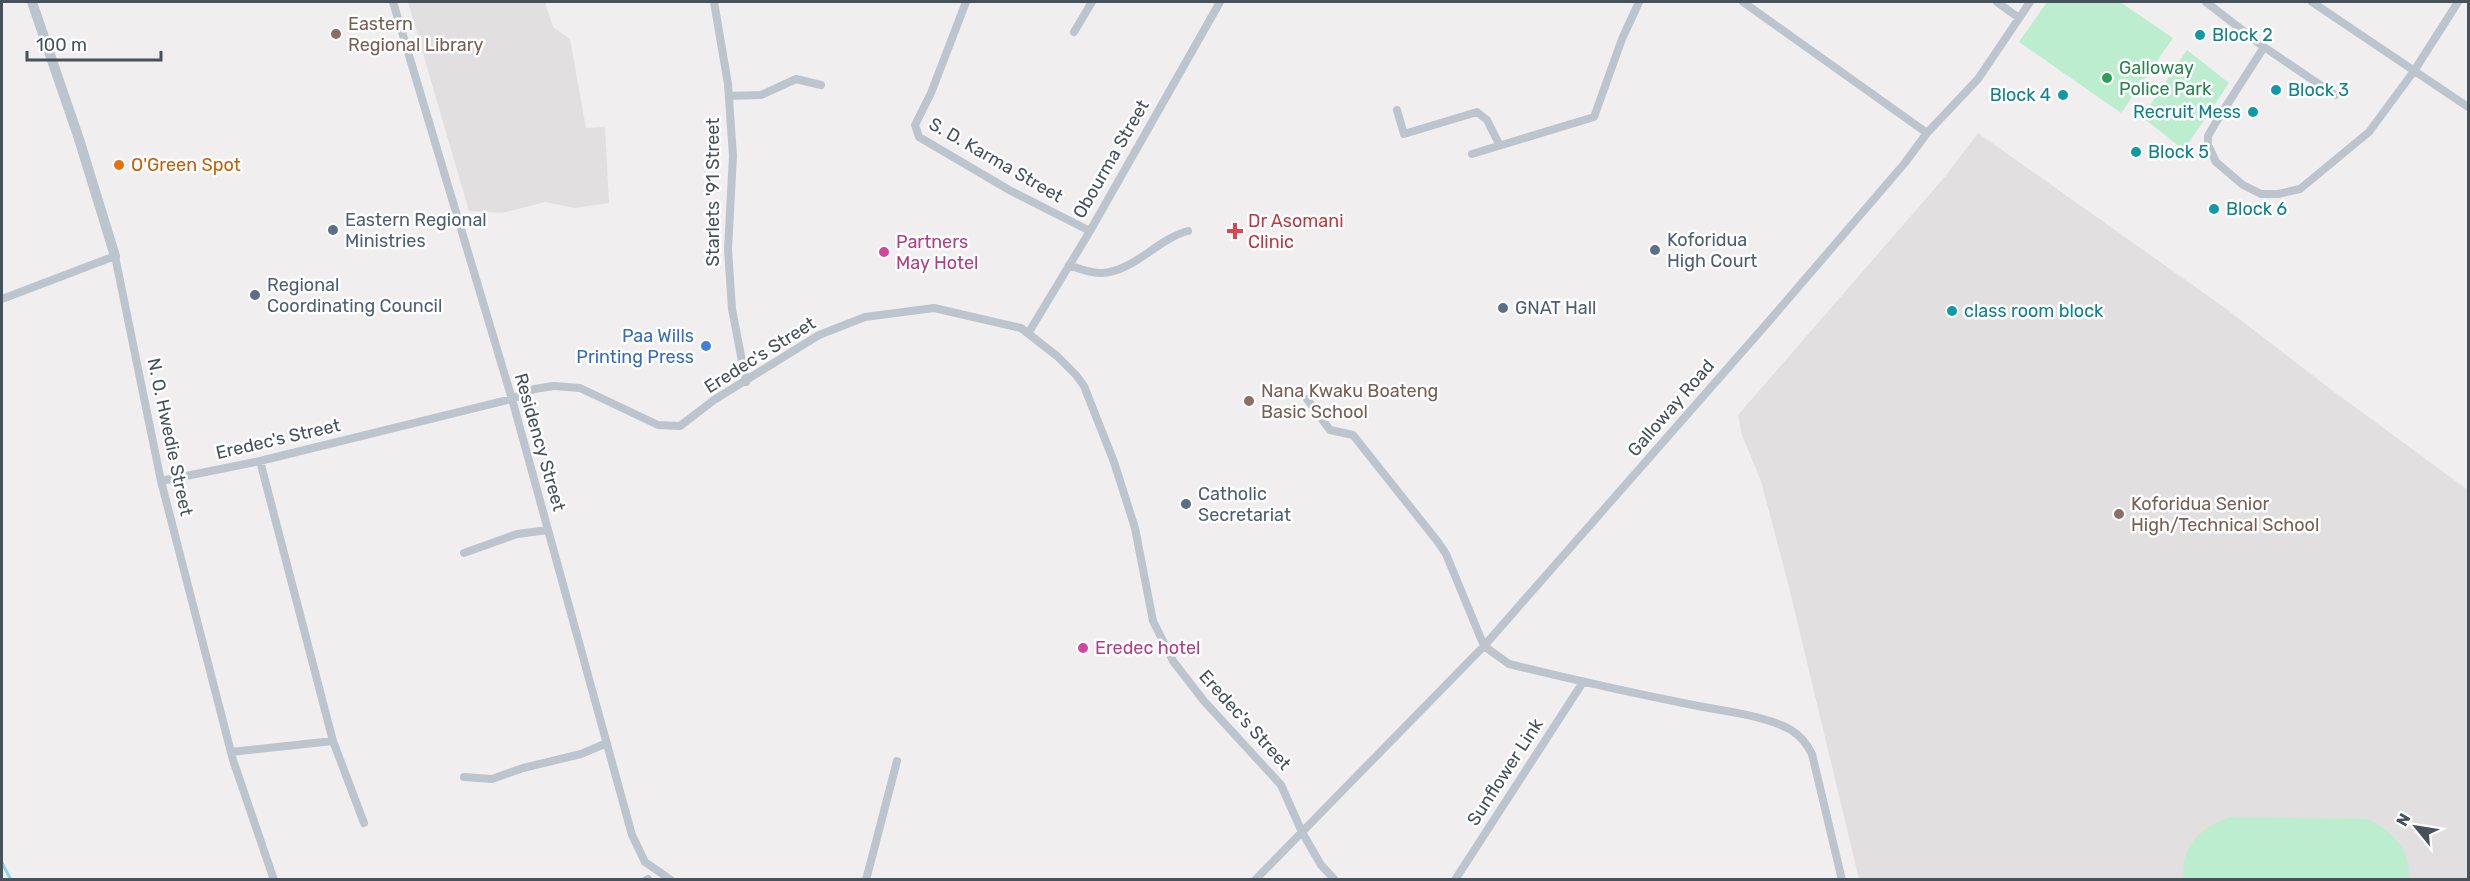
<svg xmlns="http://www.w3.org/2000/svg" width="2470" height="881" font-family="Rubik,sans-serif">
  <rect width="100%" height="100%" fill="#f0eeee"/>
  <path fill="#e1dfe0" d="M408,2H545L553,27L570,39L586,128L605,127L609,203L575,208L545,202L502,213L469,211Z
    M1978,133L2225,308L2333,391L2468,490V879H1859L1788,583L1761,481L1742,435L1738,415L1943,179Z"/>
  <path fill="#bdedcf" d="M2047,2H2120L2173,38L2121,113L2019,42Z
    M2187,50L2229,83L2184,150L2142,117Z
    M2230,817L2367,819C2391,830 2413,850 2408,879H2184C2179,846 2202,827 2230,817Z"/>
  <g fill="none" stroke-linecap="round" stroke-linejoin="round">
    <path stroke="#8bd6e9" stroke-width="3" d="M2,863L11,880"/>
    <path stroke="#bcc5cd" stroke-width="8" d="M393,2L512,399L632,835L645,862L671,880
      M714,2L728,84L733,156L728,249L732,309L746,382
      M966,2L931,93L915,125L919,137L1011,191L1090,231
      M1743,2L1927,133
      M1997,2L2019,18
      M2206,2L2264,47L2335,95
      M2312,2L2468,107
      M1074,32L1092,2
      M2264,47L2216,122L2208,136V145L2216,162L2243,185L2261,194H2278L2300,189L2369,132L2414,71L2458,2
      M729,96L761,95L796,79L821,85
      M1397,110L1404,134L1477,112L1487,120L1499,144
      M1472,154L1594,117L1622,39L1639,2
      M1069,265C1079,269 1090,273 1101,273C1134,272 1157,239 1188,231
      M2,299L115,256L161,481L233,760L274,880
      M1029,332L1090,231L1220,2
      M1307,399L1330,430L1353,435L1438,542L1446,554L1484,646L1509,664C1570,679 1632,693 1693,705C1723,711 1765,715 1791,730C1801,736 1807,744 1812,754L1842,880
      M260,461L333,741L364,823
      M161,481L260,461L512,399L534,389L554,386L580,388L658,425L680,426L714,400L819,335L865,317L934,308L1021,328L1057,356L1076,375L1084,386L1114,462L1135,528L1153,621L1173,661L1204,701L1281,785L1302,832L1321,865L1335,880
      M464,553L517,534L548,530
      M231,752L333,741
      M464,777L492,779L523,768L581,754L607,743
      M646,880L648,879
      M866,880L897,761
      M1255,880L1484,646L1770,320L1904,164L1927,133L1978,79L2030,2
      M1455,880L1583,682"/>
    <path stroke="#bcc5cd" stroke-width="10" d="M32,2L79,139L115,256"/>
  </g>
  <g fill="#8d6e63" stroke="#fff" stroke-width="2">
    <circle cx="336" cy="34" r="6"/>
    <circle cx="1249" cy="401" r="6"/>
    <circle cx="2119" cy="514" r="6"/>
  </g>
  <g fill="#0f9aa8" stroke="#fff" stroke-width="2">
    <circle cx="2200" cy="35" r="6"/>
    <circle cx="2276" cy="90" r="6"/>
    <circle cx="2063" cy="95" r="6"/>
    <circle cx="2253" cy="112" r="6"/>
    <circle cx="2136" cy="152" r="6"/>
    <circle cx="2214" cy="209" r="6"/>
    <circle cx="1952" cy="311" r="6"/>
  </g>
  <circle fill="#2e9e5b" stroke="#fff" stroke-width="2" cx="2107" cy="78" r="6"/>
  <circle fill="#e8710a" stroke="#fff" stroke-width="2" cx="119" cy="165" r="6"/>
  <g fill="#5c6f8a" stroke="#fff" stroke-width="2">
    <circle cx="333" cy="230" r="6"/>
    <circle cx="1655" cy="250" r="6"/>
    <circle cx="255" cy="295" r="6"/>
    <circle cx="1503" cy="308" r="6"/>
    <circle cx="1186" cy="504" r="6"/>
  </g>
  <path fill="#e0444e" stroke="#fff" stroke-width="2" d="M1232 222h6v6h6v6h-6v6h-6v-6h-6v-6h6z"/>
  <g fill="#d1479c" stroke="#fff" stroke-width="2">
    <circle cx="884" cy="252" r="6"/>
    <circle cx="1083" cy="648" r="6"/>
  </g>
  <circle fill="#3f7fe0" stroke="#fff" stroke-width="2" cx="706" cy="346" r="6"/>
  <g text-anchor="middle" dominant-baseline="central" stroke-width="5" stroke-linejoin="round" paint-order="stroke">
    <g font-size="18" fill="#785e54" stroke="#fff" text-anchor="start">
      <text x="348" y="24">Eastern<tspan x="348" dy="21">Regional Library</tspan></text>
      <text x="1261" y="391">Nana Kwaku Boateng<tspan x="1261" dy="21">Basic School</tspan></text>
      <text x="2131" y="504">Koforidua Senior<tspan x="2131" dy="21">High/Technical School</tspan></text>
    </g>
    <g font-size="18" fill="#0d838f" stroke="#fff" text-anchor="start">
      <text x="2212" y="35">Block 2</text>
      <text x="2288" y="90">Block 3</text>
      <text x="2051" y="95" text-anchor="end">Block 4</text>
      <text x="2241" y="112" text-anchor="end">Recruit Mess</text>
      <text x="2148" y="152">Block 5</text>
      <text x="2226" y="209">Block 6</text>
      <text x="1964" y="311">class room block</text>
    </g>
    <g font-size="18" fill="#27864d" stroke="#fff" text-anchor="start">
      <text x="2119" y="68">Galloway<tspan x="2119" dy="21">Police Park</tspan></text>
    </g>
    <g font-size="18" fill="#46515b" stroke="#fff">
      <text transform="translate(1111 159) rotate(-60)">Obourma Street</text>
      <text transform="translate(996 160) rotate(30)">S. D. Karma Street</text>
      <text transform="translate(713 192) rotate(-90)">Starlets '91 Street</text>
      <text transform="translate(760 355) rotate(-32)">Eredec's Street</text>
      <text transform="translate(1671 408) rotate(-49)">Galloway Road</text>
      <text transform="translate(170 437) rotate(78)">N. O. Hwedie Street</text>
      <text transform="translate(278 439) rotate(-13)">Eredec's Street</text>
      <text transform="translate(540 442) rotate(74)">Residency Street</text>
      <text transform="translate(1245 720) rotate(48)">Eredec's Street</text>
      <text transform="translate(1505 772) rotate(-57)">Sunflower Link</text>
    </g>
    <g font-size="18" fill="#c56008" stroke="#fff" text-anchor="start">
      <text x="131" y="165">O'Green Spot</text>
    </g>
    <g font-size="18" fill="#4e5e75" stroke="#fff" text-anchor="start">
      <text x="345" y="220">Eastern Regional<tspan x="345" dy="21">Ministries</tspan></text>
      <text x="1667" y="240">Koforidua<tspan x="1667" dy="21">High Court</tspan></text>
      <text x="267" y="285">Regional<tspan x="267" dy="21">Coordinating Council</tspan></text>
      <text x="1515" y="308">GNAT Hall</text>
      <text x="1198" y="494">Catholic<tspan x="1198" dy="21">Secretariat</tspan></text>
    </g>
    <g font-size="18" fill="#be3a42" stroke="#fff" text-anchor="start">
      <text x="1248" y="221">Dr Asomani<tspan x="1248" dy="21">Clinic</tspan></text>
    </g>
    <g font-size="18" fill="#b23c85" stroke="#fff" text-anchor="start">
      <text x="896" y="242">Partners<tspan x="896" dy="21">May Hotel</tspan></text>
      <text x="1095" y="648">Eredec hotel</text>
    </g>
    <g font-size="18" fill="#366cbe" stroke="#fff" text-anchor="end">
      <text x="694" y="336">Paa Wills<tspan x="694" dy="21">Printing Press</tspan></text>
    </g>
  </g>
  <rect width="2470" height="881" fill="none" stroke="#46515b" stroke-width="6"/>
  <g transform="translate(2416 827) rotate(300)" stroke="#ffffff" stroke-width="4.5" paint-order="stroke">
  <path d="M0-4.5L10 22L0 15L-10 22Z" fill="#46515b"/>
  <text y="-9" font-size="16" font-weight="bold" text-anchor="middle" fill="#46515b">N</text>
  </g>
  <path d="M27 51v9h134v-9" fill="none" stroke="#46515b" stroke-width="3"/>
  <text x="36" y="51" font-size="18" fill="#46515b" stroke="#ffffff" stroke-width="4.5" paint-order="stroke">100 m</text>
</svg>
